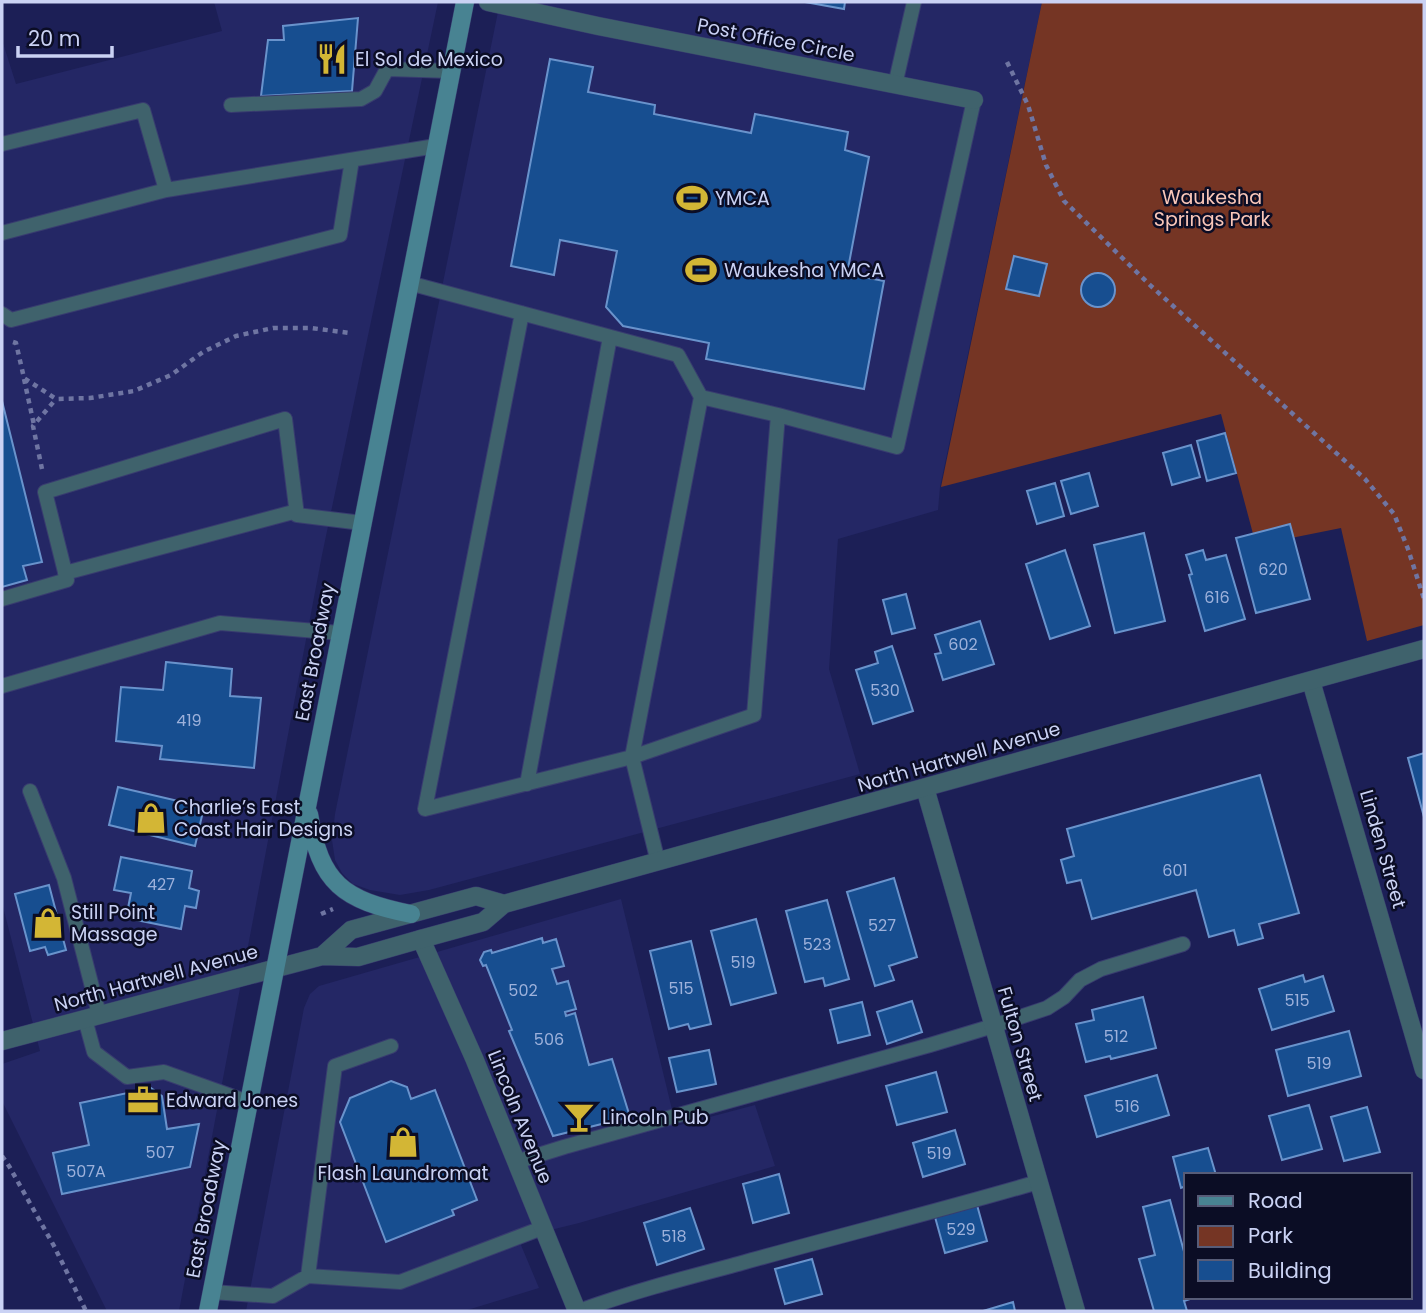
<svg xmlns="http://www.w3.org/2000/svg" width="1426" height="1313" font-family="Poppins,sans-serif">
  <rect width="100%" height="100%" fill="#1c1f56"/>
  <path fill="#242765" d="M214,2H438L322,555L179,1311H107L2,1101V1064L40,1051L2,903V40L16,84L222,31Z
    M500,2H1042L940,487L938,510L838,539L829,669L860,774L429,890L400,895L370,890L353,884L342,873L335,860L332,840L335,814Z
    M621,899L676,1126L755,1105L775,1166L579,1223L518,1238L539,1288L464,1311H246L304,1008L310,994L319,986Z"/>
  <path fill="#753524" d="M1042,2H1424V625L1367,641L1341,528L1256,545L1221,414L941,487Z"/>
  <path fill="#174e90" stroke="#6993cc" stroke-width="2" d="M805,2H845L844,9Z
    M358,18L352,91L261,96L268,40H284L283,26Z
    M550,59L593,67L588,92L655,105L654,114L751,133L755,114L848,132L845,150L869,157L847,274L884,281L864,389L706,359L709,343L623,326L606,307L617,251L560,240L554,275L511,266Z
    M1014,256L1047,264L1039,296L1006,289Z
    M1081 290a17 17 0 1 1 34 0a17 17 0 1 1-34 0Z
    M2,401L42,562L23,566L27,580L2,587Z
    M1225,433L1236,473L1207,481L1197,441Z
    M1191,445L1200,477L1172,485L1163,453Z
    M1089,473L1098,506L1071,514L1061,481Z
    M1055,483L1064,516L1037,524L1027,491Z
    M1290,524L1310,599L1256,613L1236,538Z
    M1144,533L1165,621L1115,633L1094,545Z
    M1065,550L1090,626L1050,639L1026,564Z
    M1203,550L1206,560L1226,555L1245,619L1205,631L1189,575L1192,574L1186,555Z
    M906,594L915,628L892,634L883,600Z
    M980,621L994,664L943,680L935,654L941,653L935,635Z
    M892,646L913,711L873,724L856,670L878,663L875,652Z
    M166,662L232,669L230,696L261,698L254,768L160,759L162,746L116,741L121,687L163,690Z
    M1424,753V817L1408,758Z
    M1260,775L1299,913L1259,924L1263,938L1238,945L1234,930L1209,937L1196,890L1092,919L1081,880L1067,883L1061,860L1074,856L1067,829Z
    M118,787L204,807L195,846L109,825Z
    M121,857L192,871L189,888L199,891L196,908L185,906L181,929L126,918L131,893L114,890Z
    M894,878L917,957L889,966L894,980L875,986L847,892Z
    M49,885L66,950L48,955L45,947L30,951L15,894Z
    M827,900L849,979L825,986L823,978L805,982L786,911Z
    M756,919L776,993L731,1005L711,931Z
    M542,938L543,943L556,939L564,966L552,969L557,984L568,981L576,1009L565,1012L566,1016L575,1013L589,1065L612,1059L630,1117L553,1136L509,1031L512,1030L486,965L483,966L480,960L484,952L491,950L492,953Z
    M691,941L711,1024L690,1029L688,1024L669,1029L650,951Z
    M1303,975L1305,982L1323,976L1334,1011L1272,1030L1259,989Z
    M1143,997L1156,1048L1111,1059L1110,1056L1086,1062L1076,1024L1094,1020L1092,1010Z
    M912,1001L922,1032L887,1044L877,1012Z
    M862,1002L870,1035L838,1043L830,1010Z
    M1349,1031L1361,1076L1288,1096L1276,1050Z
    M709,1050L716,1084L677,1092L669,1058Z
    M936,1072L947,1112L897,1125L886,1086Z
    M1157,1075L1169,1115L1097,1137L1085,1096Z
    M391,1081L407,1087L411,1099L435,1090L477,1200L452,1210L454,1215L386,1242L340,1122L350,1098Z
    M151,1088L162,1096L167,1129L199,1124L190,1167L62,1194L53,1153L89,1145L80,1103Z
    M1309,1105L1322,1149L1282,1160L1269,1116Z
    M1367,1107L1380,1152L1344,1161L1331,1117Z
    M955,1130L965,1164L923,1177L913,1143Z
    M1208,1148L1216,1175H1186V1186L1181,1188L1173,1157Z
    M779,1174L789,1213L753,1223L743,1184Z
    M1170,1200L1186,1259V1297H1196L1184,1301L1187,1311H1154L1139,1259L1155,1255L1143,1207Z
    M977,1205L987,1241L945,1253L935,1217Z
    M690,1208L704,1249L657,1265L644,1223Z
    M812,1259L822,1294L785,1304L775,1269Z
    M1013,1302L1015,1311H983Z"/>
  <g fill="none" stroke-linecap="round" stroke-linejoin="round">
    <defs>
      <path id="service" d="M895,85L914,2
        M231,105L361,99L375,91L387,69L451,71
        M2,144L143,110L166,190L436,146
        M2,233L166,190
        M409,283L678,355L701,397L778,415L754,715L632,757L658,862
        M522,313L425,809L632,757L701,397
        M2,314L11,320L340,235L352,160
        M778,415L897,447L974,100
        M65,573L297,511
        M2,599L67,580L45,492L285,419L297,515L362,523
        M2,686L220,623L340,633
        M527,784L610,337
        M30,791L64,878L99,1014
        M85,1019L94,1052L127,1077L164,1072L248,1102
        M516,1162L564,1147L930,1045L993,1026L1047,1008L1064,997L1080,980L1101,969L1183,944
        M308,1276L400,1282L542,1228
        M211,1292L273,1296L308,1276L335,1066L391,1046
        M579,1311C631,1292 685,1278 738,1264C838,1236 939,1211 1038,1182"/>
      <path id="minor" d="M488,2L598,26L974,100
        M1311,681L1424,1070
        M925,788L1076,1311
        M421,939L474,1058L577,1311"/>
      <path id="tertiary" d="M322,956L351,930L476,896L504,904
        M2,1041L322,956L358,957L421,939L483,922L504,904L1424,649"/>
      <path id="secondary" d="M309,814C320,884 343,900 411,914
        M208,1311L465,2"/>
    </defs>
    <use href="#service" stroke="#383c6f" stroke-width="16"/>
    <use href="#minor" stroke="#383c6f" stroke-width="19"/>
    <use href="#tertiary" stroke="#383c6f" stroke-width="19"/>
    <use href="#secondary" stroke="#383c6f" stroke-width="19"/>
    <path stroke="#6f75a2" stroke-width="4.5" stroke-dasharray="5 5" stroke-linecap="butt" d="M1007,62L1028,105L1046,165L1064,201L1151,286L1365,479L1394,514L1408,549L1424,599
      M13,342L16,343L24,378L56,399L90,398L134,391L171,375L203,352L236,336L273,328H311L350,333
      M24,379L34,425
      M42,469L33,426L56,399
      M321,914L333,909
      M2,1156L9,1166L54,1246L86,1311"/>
    <use href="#service" stroke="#3f626c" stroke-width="14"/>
    <use href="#minor" stroke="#3f626c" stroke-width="18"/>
    <use href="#tertiary" stroke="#3f626c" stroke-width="18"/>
    <use href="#secondary" stroke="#488392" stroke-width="18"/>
  </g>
  <defs>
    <symbol id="restaurant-bare" viewBox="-9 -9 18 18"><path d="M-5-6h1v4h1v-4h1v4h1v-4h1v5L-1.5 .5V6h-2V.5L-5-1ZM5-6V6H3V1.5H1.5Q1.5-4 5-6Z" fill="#d3b635" stroke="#0b0d25" stroke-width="2.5" paint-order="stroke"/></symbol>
    <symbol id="stadium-bare" viewBox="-9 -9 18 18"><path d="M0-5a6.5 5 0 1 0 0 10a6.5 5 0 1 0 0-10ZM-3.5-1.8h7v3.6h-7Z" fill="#d3b635" stroke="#0b0d25" stroke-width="2.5" paint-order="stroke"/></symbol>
    <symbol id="shop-bare" viewBox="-9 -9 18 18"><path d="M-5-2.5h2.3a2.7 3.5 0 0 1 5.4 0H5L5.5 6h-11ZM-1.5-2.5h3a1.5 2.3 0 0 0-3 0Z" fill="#d3b635" stroke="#0b0d25" stroke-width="2.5" paint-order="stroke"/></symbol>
    <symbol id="office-bare" viewBox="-9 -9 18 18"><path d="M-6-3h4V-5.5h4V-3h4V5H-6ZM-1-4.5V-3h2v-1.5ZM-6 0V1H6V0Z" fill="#d3b635" stroke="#0b0d25" stroke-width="2.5" paint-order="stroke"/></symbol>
    <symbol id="bar-bare" viewBox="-9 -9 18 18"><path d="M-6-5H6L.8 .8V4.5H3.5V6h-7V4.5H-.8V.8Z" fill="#d3b635" stroke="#0b0d25" stroke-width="2.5" paint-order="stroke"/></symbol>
  </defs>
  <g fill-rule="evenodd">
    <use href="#restaurant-bare" x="310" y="37" width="44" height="44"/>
    <use href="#stadium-bare" x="670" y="176" width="44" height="44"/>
    <use href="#stadium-bare" x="679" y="248" width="44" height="44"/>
    <use href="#shop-bare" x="129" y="796" width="44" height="44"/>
    <use href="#shop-bare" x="26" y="901" width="44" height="44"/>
    <use href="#office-bare" x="121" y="1078" width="44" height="44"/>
    <use href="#bar-bare" x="557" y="1095" width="44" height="44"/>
    <use href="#shop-bare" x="381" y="1120" width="44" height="44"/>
  </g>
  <g text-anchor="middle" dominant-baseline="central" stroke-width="5" stroke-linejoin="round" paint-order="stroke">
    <g font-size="16" fill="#9db1db">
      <text x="1273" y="569">620</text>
      <text x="1217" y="597">616</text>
      <text x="963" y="644">602</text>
      <text x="885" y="690">530</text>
      <text x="189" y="720">419</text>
      <text x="1175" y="870">601</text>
      <text x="161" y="884">427</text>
      <text x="882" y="925">527</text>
      <text x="817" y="944">523</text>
      <text x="743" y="962">519</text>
      <text x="681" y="988">515</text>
      <text x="523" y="990">502</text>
      <text x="1297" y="1000">515</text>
      <text x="1116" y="1036">512</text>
      <text x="549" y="1039">506</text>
      <text x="1319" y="1063">519</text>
      <text x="1127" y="1106">516</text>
      <text x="160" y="1152">507</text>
      <text x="939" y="1153">519</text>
      <text x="86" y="1171">507A</text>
      <text x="961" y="1229">529</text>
      <text x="674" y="1236">518</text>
    </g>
    <g font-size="19" fill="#cad2f4" stroke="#0b0d25">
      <text transform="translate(776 40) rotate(11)">Post Office Circle</text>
      <text transform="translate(315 652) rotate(-79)">East Broadway</text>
      <text transform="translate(959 757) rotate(-16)">North Hartwell Avenue</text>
      <text transform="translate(1383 849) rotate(74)">Linden Street</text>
      <text transform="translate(156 978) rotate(-15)">North Hartwell Avenue</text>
      <text transform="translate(1020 1044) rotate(74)">Fulton Street</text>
      <text transform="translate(520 1117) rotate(68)">Lincoln Avenue</text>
      <text transform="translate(206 1209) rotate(-79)">East Broadway</text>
    </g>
    <g font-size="19" fill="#cad2f4" stroke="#0b0d25" text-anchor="start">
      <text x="355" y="59">El Sol de Mexico</text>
      <text x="715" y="198">YMCA</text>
      <text x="724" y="270">Waukesha YMCA</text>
      <text x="174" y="807">Charlie’s East<tspan x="174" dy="22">Coast Hair Designs</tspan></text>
      <text x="71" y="912">Still Point<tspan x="71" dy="22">Massage</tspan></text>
      <text x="166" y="1100">Edward Jones</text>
      <text x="602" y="1117">Lincoln Pub</text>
      <text x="403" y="1173" text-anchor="middle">Flash Laundromat</text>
    </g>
    <g font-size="19" fill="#fac7b9" stroke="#0b0d25">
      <text x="1212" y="197">Waukesha<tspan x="1212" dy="22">Springs Park</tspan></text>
    </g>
  </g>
  <rect width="1426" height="1313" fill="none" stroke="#cad2f4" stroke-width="7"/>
  <rect x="1184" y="1173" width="228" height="126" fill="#0b0d25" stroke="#575c78" stroke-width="2"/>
  <rect x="1198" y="1196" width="35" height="10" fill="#488392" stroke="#575c78" stroke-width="2"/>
  <text x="1248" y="1208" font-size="21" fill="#cad2f4">Road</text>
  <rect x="1198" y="1226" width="35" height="21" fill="#753524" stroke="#575c78" stroke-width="2"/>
  <text x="1248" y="1243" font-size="21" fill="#cad2f4">Park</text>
  <rect x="1198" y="1260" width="35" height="21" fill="#174e90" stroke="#575c78" stroke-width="2"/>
  <text x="1248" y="1278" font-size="21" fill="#cad2f4">Building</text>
  <path d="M18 46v10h94v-10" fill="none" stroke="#cad2f4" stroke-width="3.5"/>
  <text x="28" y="46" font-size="21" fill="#cad2f4" stroke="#0b0d25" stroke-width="5" paint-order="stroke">20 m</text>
</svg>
